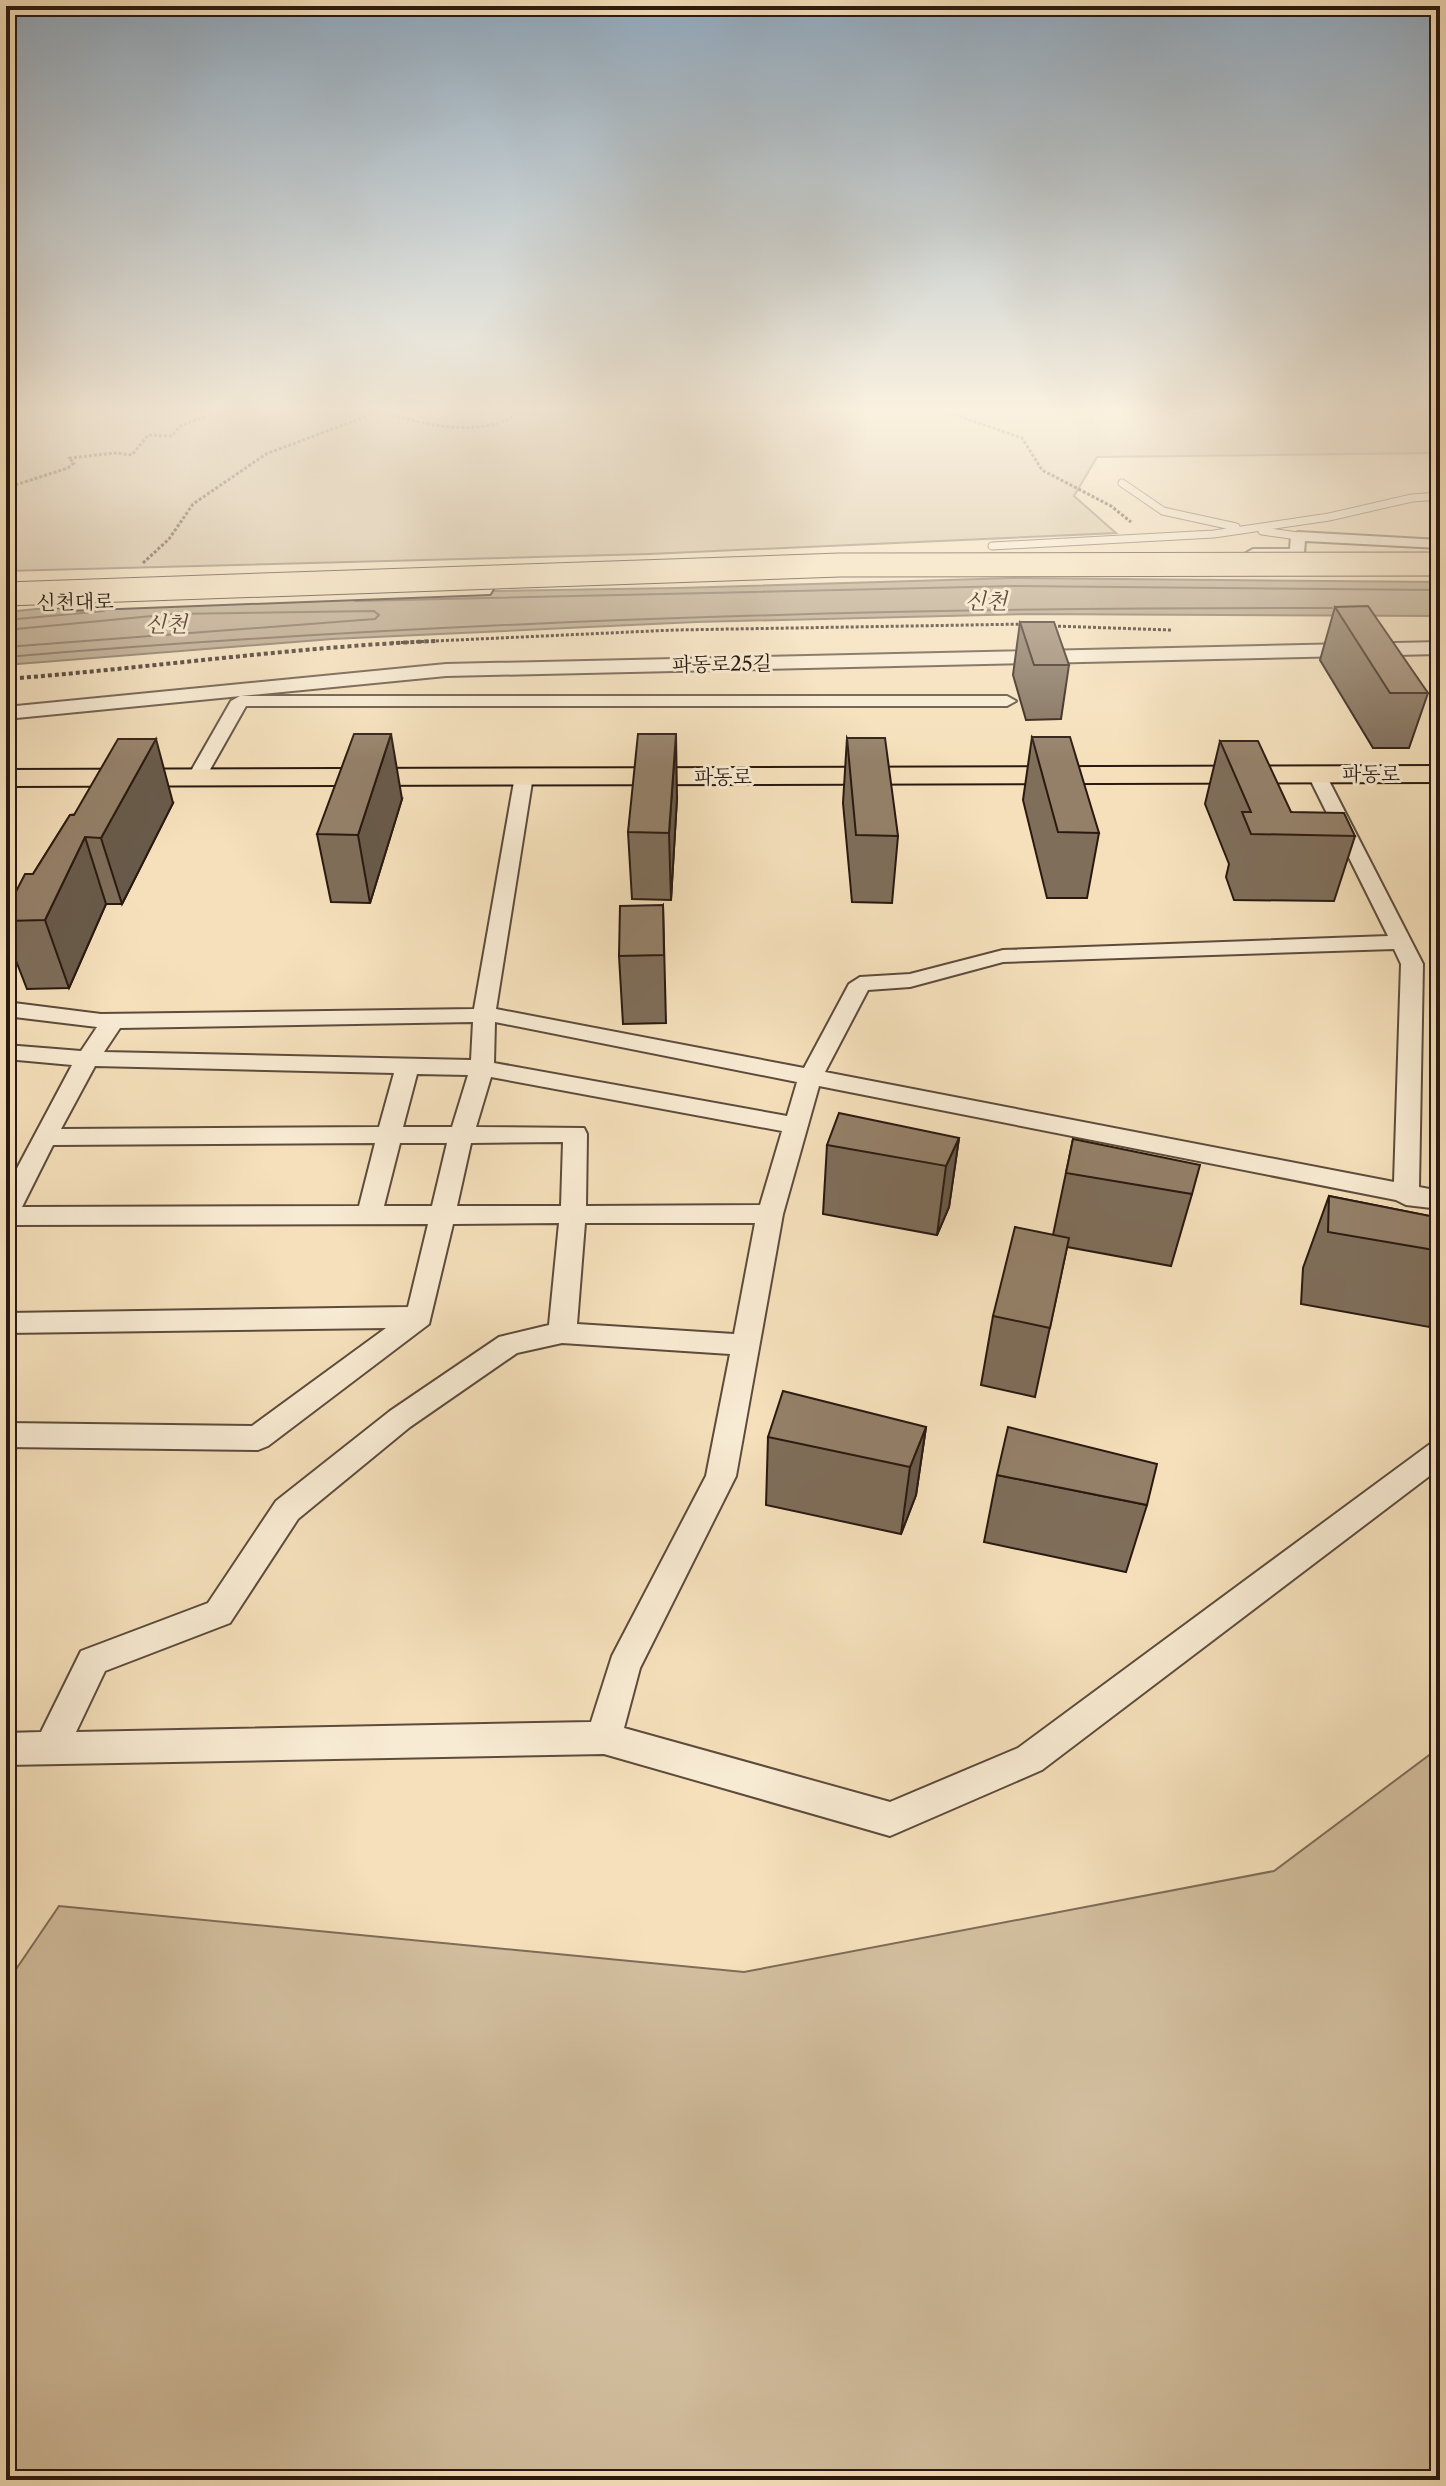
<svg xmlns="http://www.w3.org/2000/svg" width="1446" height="2486" font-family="'Libre Caslon Text','Noto Serif KR',serif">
  <rect width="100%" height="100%" fill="#f5e0bb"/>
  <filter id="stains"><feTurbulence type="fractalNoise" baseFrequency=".0025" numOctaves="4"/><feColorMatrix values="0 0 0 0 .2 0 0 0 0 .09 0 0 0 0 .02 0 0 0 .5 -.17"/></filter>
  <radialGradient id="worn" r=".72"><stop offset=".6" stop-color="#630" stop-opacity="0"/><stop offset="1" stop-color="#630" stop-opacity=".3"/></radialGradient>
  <path fill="#d2be9e" stroke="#7e6c58" stroke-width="2" d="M6,413H1440V453L1097,457L1074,496L1116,533L649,554L6,571Z
    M1440,1747V2480H6V1984L59,1906L744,1972L1274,1871Z"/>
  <path fill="#b09c81" stroke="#7a6854" stroke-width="2" d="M1013,578L1440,582V616L1024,614L696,622L332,639L6,665V612L172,596L678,588Z"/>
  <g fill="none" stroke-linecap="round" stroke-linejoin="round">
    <path stroke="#6d5a49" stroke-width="2" d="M355,601L1013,586L1440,590
      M6,620L104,611
      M6,630L173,614L374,611L379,615L375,619L6,647
      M6,657C448,620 889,607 1332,608"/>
    <defs>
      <path id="service" d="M1122,483L1163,511L1236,527
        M1262,531L1298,536
        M992,546L1214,534L1329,517L1412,498L1440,496"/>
      <path id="minor" d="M1298,532L1440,540V548L1305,541L1304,553C1294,561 1256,561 1246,553L1253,549H1290L1291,536Z
        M240,696H1007L1016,701L1007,706H246L203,782H189L187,778L231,701Z
        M1316,768L1325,773L1423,964L1419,1187L1440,1191V1209L1406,1205L1396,1200L819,1086L783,1214L736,1476L640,1668L624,1728L890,1802L1018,1748L1430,1444L1440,1440V1468L1042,1770L890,1836L604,1754L6,1765V1733L41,1732L81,1651L208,1603L276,1501L390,1411L499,1337L549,1325L559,1223L453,1224L429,1324L268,1446L258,1450L6,1447V1423L252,1426L386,1328L6,1333V1313L408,1307L428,1224L6,1225V1189L72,1065L6,1059V1045L81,1051L97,1027L6,1016V1002L101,1014L474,1009L515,776L524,770L533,776L496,1009L804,1068L849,984L860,977L910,974L1003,950L1388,936L1307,773ZM1394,949L1401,964L1394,1182L825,1072L868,990L910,987L1003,962ZM473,1022L471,1060L104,1052L120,1028ZM495,1022L797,1082L787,1116L494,1063ZM95,1066L394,1073L379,1127L61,1129ZM417,1074L468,1075L452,1127H403ZM491,1077L782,1131L760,1205L586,1206L587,1134L584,1128L476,1127ZM563,1142L561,1206H457L471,1143ZM375,1143L359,1206L22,1207L53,1145ZM400,1143H447L432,1206H384ZM585,1223H755L734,1334L577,1324ZM562,1343L730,1354L706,1476L612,1656L591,1722L76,1732L105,1671L230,1623L298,1519L410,1427L517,1353Z"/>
      <path id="tertiary" d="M1440,642V654L446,676L6,719V707L446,664Z"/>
      <path id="primary" d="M1440,766V782L6,786V770Z"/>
      <path id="trunk" d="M481,582L490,584L493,589L490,594L67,610L58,607L54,602L58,597L67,594Z"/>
    </defs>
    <use href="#service" stroke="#5d4b3c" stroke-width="9"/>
    <use href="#minor" stroke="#5d4b3c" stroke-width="4"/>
    <use href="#tertiary" stroke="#5d4b3c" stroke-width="4"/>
    <use href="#primary" stroke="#2a1911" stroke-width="4"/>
    <use href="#trunk" stroke="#2a1911" stroke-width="4"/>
    <path stroke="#2a1911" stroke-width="3" stroke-dasharray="3 2" stroke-linecap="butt" d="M388,413C428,427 483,437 520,413
      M950,413L1022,438L1042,470L1111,506L1131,522
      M6,488L68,468L74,463L69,458L116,453L132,455L148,435L172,436L180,426L214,413
      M143,563L169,539L193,504L266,454L375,413
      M1053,626L1171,630
      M391,643L674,630L1027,624"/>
    <path stroke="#2a1911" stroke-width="4" stroke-dasharray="4 3" stroke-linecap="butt" d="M6,679C150,668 293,647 436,641"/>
    <use href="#service" stroke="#f8ebd3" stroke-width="7"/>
    <use href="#minor" fill="#f8ebd3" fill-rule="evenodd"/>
    <use href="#tertiary" fill="#f8ebd3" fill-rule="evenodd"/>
    <use href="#primary" fill="#f5e0bb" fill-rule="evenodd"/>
    <use href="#trunk" fill="#f5e0bb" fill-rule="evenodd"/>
    <defs>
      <path id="trunk-bridge" d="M6,594L840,565L1440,564"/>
    </defs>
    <use href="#trunk-bridge" stroke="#2a1911" stroke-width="25" stroke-linecap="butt"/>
    <use href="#trunk-bridge" stroke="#f5e0bb" stroke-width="23"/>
  </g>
  <path fill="#7f6e5a" stroke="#2a1911" stroke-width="2" d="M1335,607L1428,693L1409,748H1373L1320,660Z
    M1020,622L1069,665L1061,719L1026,720L1013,675Z
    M1032,737L1099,833L1087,898H1047L1023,800Z
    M847,738L898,836L892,903L852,902L843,803Z
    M1220,741L1291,812L1355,836L1334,901L1234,900L1226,877L1229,864L1205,804Z
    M677,798L671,900L632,899L628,832Z
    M402,799L370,903L331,902L317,834Z
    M173,803L122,904H106L69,988L27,989L6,935V911L33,874L70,815Z
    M663,905L666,1023L623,1024L619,956Z
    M959,1138L949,1207L937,1235L823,1214L827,1145Z
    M1073,1139L1192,1194L1171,1266L1067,1247L1035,1397L981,1385L993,1316L1053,1235Z
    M1329,1196L1440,1218V1303L1429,1327L1301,1304L1303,1268Z
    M926,1427L916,1495L901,1534L766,1505L768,1437Z
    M997,1475L1147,1505L1126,1572L984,1542Z"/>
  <path fill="#685a4a" stroke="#2a1911" stroke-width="2" d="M391,734L402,799L370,903L358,835Z
    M676,734L677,798L671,900L669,833Z
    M156,739L173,803L122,904L101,838Z
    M85,837L106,904L69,988L45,920Z
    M959,1138L949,1207L937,1235L946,1166Z
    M926,1427L916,1495L901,1534L910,1467Z"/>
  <path fill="#948069" stroke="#2a1911" stroke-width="2" d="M1368,606L1428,693H1390L1335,607Z
    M1020,622H1054L1069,665H1034Z
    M354,734H391L358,835L317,834Z
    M638,734H676L669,833L628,832Z
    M1032,737H1070L1099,833L1058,832Z
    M847,738H885L898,836L856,835Z
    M118,739H156L101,838L85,837L45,920L6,921V911L25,874H33L70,815H74Z
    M1220,741H1258L1291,812L1344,813L1355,836L1251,834L1242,812H1251Z
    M663,905L664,955L619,956L620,906Z
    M839,1113L959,1138L946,1166L827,1145Z
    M1073,1139L1200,1165L1192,1194L1066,1173Z
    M1329,1196L1440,1218V1251L1328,1232Z
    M1015,1227L1069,1238L1050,1328L993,1316Z
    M783,1391L926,1427L910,1467L768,1437Z
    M1008,1427L1157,1464L1147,1505L997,1475Z"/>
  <linearGradient id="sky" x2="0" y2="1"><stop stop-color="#91aabf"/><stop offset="0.54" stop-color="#faf1e0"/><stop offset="1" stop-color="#faf1e0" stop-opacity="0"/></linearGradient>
  <rect width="1446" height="761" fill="url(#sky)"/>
  <g text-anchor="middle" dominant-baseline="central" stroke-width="6" stroke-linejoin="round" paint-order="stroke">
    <g font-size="20" fill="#2a1911" stroke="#f8ebd3">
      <text transform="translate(75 602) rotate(-1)">신천대로</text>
      <text transform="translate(722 664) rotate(-1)">파동로25길</text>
      <text x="1371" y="774">파동로</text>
      <text x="723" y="777">파동로</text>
    </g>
    <g font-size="22" font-style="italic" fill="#604d3e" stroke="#f8ebd3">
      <text x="986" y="601">신천</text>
      <text x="166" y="624">신천</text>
    </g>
  </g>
  <rect width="1446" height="2486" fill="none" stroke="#f5e0bb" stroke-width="32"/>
  <rect x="8" y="8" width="1430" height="2470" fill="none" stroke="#2a1911" stroke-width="4"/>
  <rect x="16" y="16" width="1414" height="2454" fill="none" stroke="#2a1911" stroke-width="2"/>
  <rect width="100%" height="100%" filter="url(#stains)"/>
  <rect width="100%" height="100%" fill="url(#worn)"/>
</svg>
